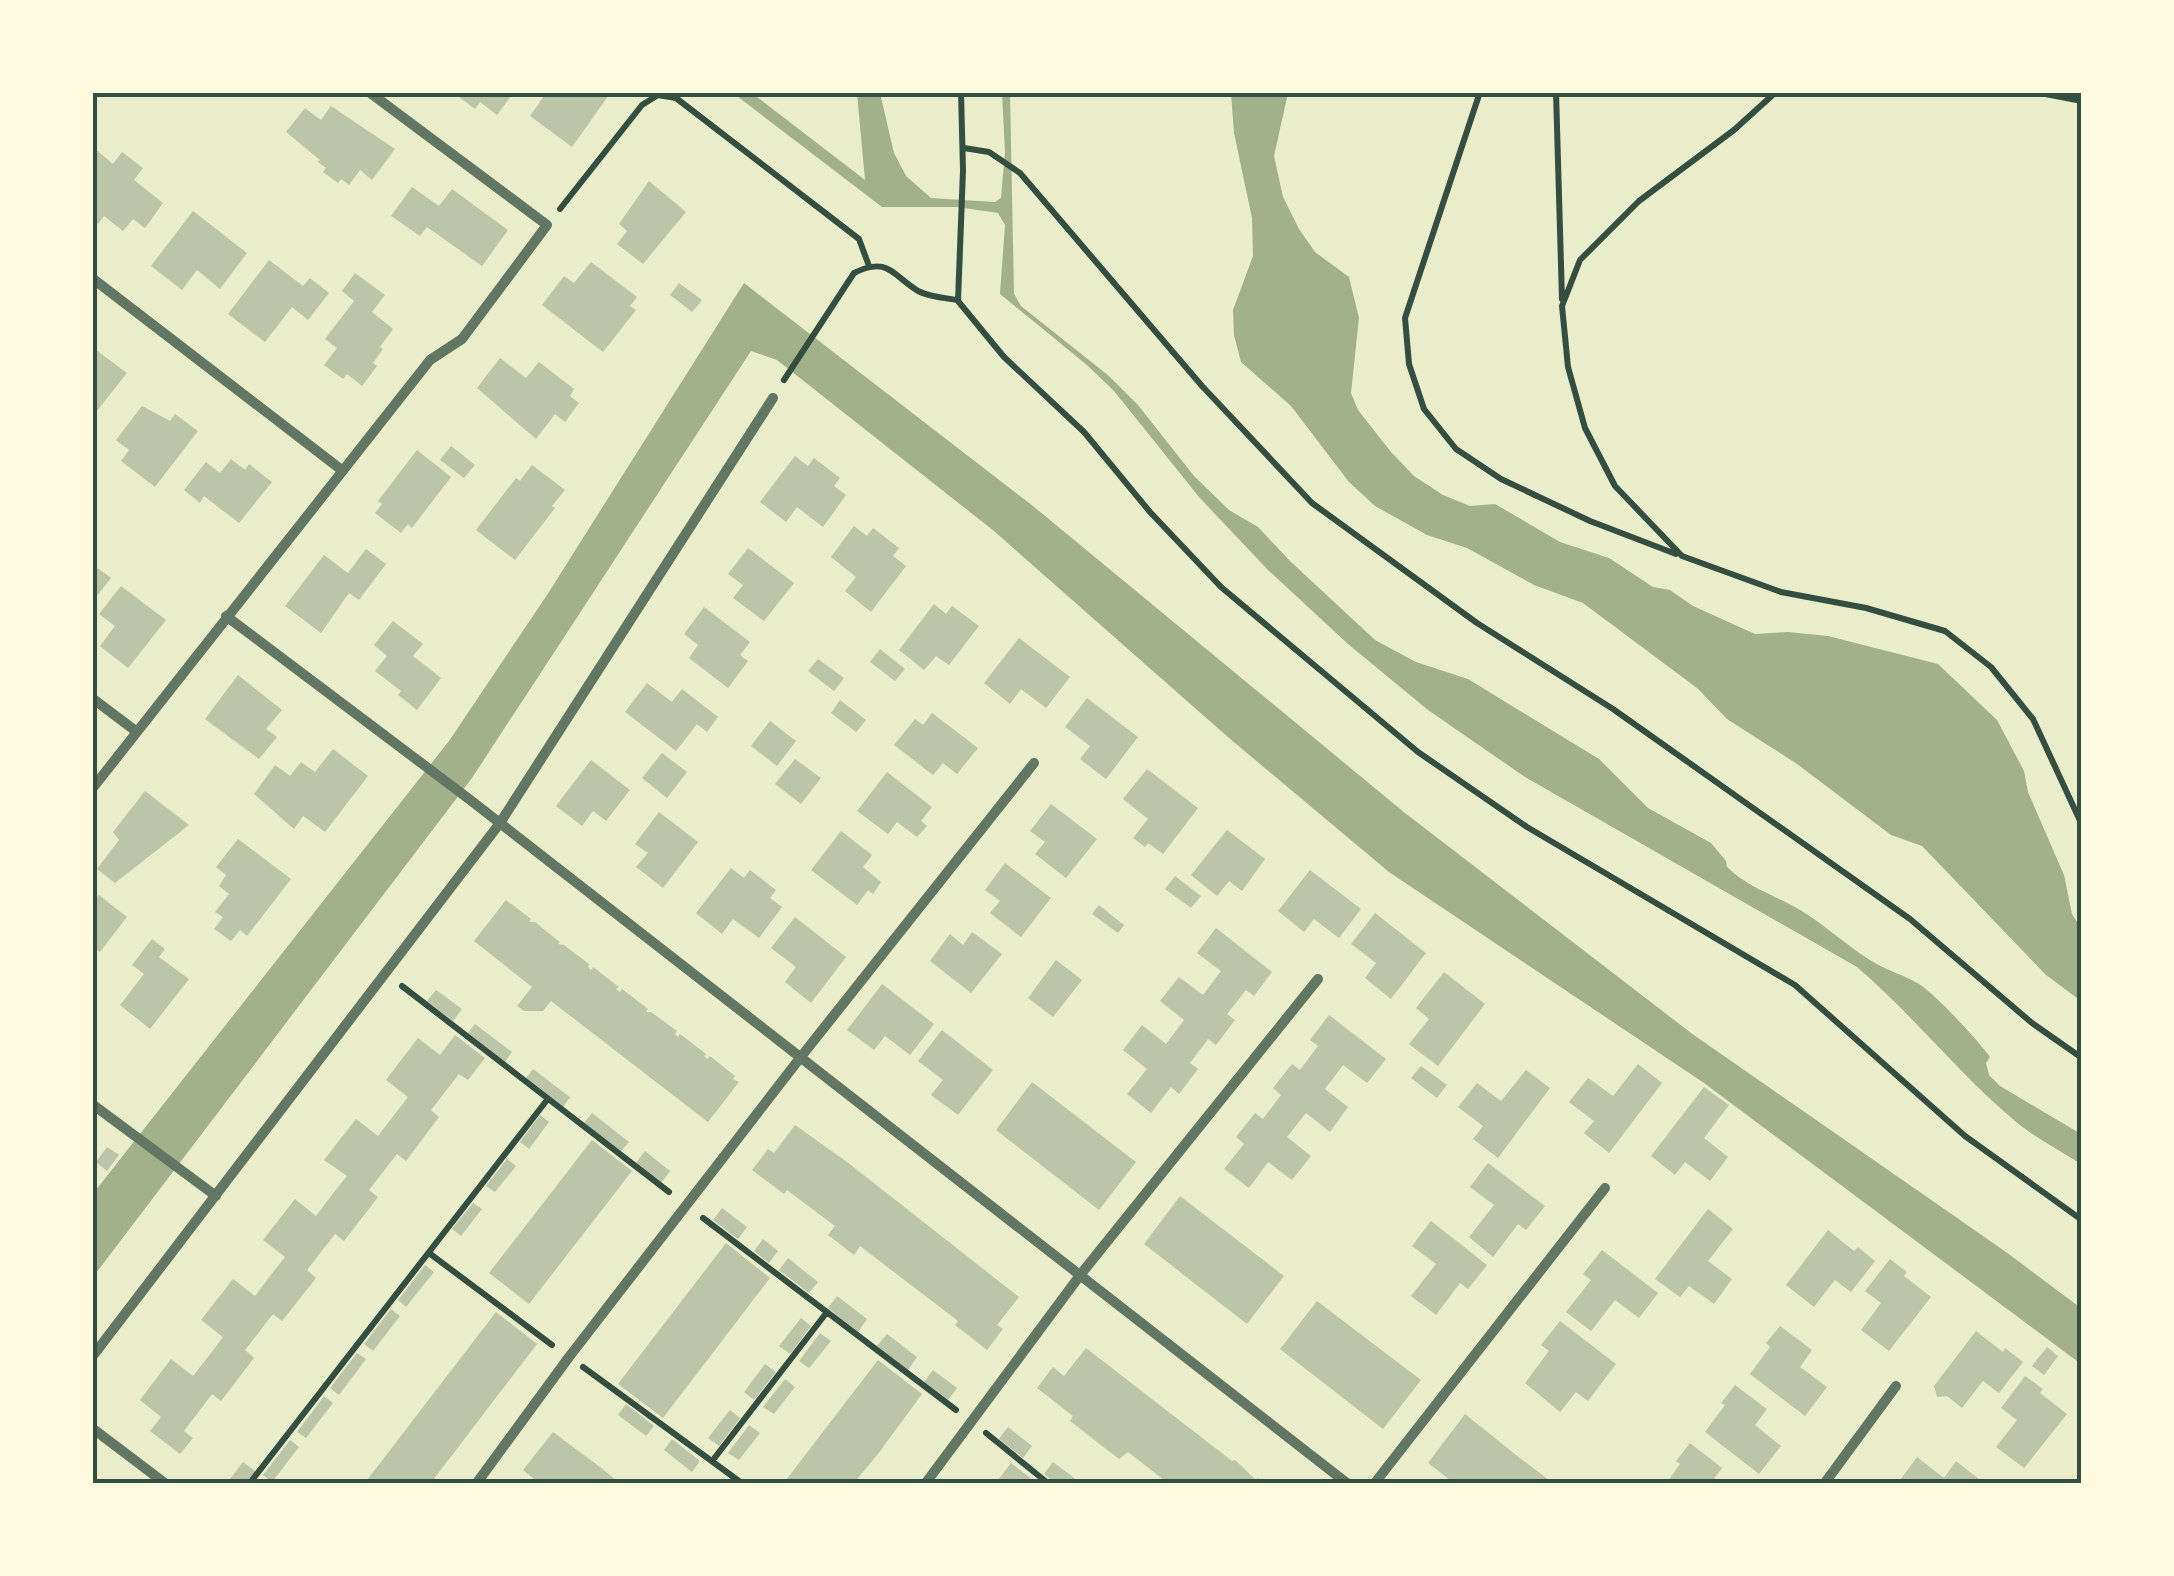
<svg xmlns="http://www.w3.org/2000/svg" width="2174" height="1576" font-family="'Golos Text',sans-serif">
  <rect width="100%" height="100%" fill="#e9edc9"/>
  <path fill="#a3b18a" d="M733,93H752L865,180L857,93H880L894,153L906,176L931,198L995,202L1001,198L1005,152L1002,93H1010L1014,294L1021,306L1109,376L1138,405L1194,476L1229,510L1258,527L1290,561L1375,640L1416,662L1468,679L1599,759L1648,808L1711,843L1726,861L1727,867C1750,889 1773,894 1800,910C1825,925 1846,945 1870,960C1885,970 1904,975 1919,984C1938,997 1976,1038 1990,1057L1986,1063L1989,1075L2000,1086L2081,1134V1164C2059,1150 2035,1138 2015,1121C1959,1074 1913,1015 1857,967L1525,777L1428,710L1348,644L1267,569L1199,497L1114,391L1087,365L1000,294L1005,225L998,213L957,207H882Z
    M1231,93H1288L1274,156L1283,197L1299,229L1315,252L1349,277L1359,318L1351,393L1358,410L1391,452L1414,476L1443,495L1470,506L1495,504L1560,542L1609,558L1653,587L1670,590L1693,606L1755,634L1788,632L1828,636L1938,664L1997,720L2024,771L2028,792L2064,875L2072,914L2081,928V1001L2046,975L1922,846L1891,835L1797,764L1727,719L1697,688L1583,603L1534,585L1467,548L1427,535L1375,506L1349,482L1291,406L1241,362L1234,335L1233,310L1253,256L1252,218L1234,133Z
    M744,283L1033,506L1405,813L1691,1033L2006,1252L2081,1308V1364L1704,1083L1389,872L1229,738L994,531L777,360L751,351L472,778L93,1277L92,1195L449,741L547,595Z"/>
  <path fill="#bcc5a7" d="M452,92H514L497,115L480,102L475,109Z
    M547,92H611L572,147L530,116Z
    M331,106L395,149L372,180L360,170L349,185L341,179L338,183L323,172L326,168L318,162L320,160L286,132L305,108L321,120Z
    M95,149L113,164L122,152L143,168L134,180L163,203L145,228L133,219L123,231L104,216L98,224L92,220Z
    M649,181L686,212L643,264L617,244L627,231L619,224Z
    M412,187L439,206L452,189L508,230L482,266L427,227L420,236L391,216Z
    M193,211L247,253L220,289L197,270L182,290L151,266Z
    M269,260L303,286L310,278L329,293L308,320L292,307L265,342L228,314Z
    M591,262L637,297L630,306L636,310L603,352L542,305L564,276L574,283Z
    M355,273L385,295L372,312L393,329L380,347L383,349L373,363L377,366L362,386L347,374L343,379L324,365L337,348L325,339L354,301L342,291Z
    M679,283L702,300L692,312L670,295Z
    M92,347L127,373L92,417Z
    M500,358L526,378L539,362L574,389L570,396L579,403L565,422L555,414L536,439L477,388Z
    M142,406L170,421L175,414L198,431L155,487L121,461L129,450L116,440Z
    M451,446L475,465L464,478L440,460Z
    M417,450L451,477L412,528L408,524L401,533L375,513L382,504L378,501Z
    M795,456L808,466L814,458L840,478L834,486L846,495L823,527L797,507L786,522L760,502Z
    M231,459L245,470L249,464L272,482L239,523L204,496L200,503L184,490L206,462L220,473Z
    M532,465L565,490L552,506L555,508L515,560L476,530L516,478L520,481Z
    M854,526L867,536L873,528L899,548L893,556L906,566L871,612L845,591L856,577L831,557Z
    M748,548L794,583L764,621L733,598L743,585L728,574Z
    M366,549L386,564L359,600L349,593L321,633L285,606L324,555L348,573Z
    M92,564L111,578L92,602Z
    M121,586L166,620L128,668L100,646L115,626L99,614Z
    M934,604L946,614L952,606L979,626L949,665L936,656L924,670L899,650Z
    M704,607L750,642L740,655L748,661L728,688L689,658L698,645L684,634Z
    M393,621L423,644L413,656L441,678L417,710L398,695L401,691L375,671L387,656L374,645Z
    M1019,638L1070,677L1046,708L1021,689L1010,704L984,683Z
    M880,649L905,669L895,681L870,662Z
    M818,659L844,678L834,691L808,671Z
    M238,675L282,710L266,729L277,737L259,759L205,719Z
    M647,683L672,702L682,689L718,717L707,732L697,724L676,751L625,712Z
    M1087,698L1138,737L1106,779L1080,759L1090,746L1065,727Z
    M840,700L866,720L856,732L831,713Z
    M932,713L978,748L957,774L943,763L933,775L894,745L915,719L923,725Z
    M770,721L796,741L777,766L751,746Z
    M333,749L368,776L325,832L303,816L294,829L254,794L275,765L290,776L301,762L315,772Z
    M662,753L687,772L667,798L642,778Z
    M795,759L821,778L801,804L775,784Z
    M591,760L630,790L606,821L593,811L582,826L556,806Z
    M1147,769L1198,808L1163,854L1148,843L1145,847L1133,838L1148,819L1123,799Z
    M887,772L932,807L921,821L927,826L917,837L897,822L888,834L857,811Z
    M145,791L189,825L115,883L97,869L119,840L113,832Z
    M1051,804L1097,839L1066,878L1035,854L1045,842L1030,831Z
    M659,812L698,842L663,888L636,867L648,853L635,844Z
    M1227,830L1265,859L1242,891L1229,881L1217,896L1191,875Z
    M841,831L872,855L863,867L881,882L873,894L868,890L857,905L811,870Z
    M238,839L291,879L247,936L240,930L231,941L214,929L223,917L215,912L229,894L219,886L226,875L216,867Z
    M1005,863L1051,898L1021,937L990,913L1000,901L985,890Z
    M731,868L744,878L750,870L776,890L770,898L782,907L759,938L733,919L722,934L696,913Z
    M1310,870L1361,909L1339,938L1314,919L1304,932L1278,911Z
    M1175,876L1201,896L1191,908L1165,889Z
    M99,895L127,917L100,952L92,946V903Z
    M506,900L531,919L529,922H535L560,942L558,944L564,945L589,964L588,967L591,970L593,967L619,987L616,989L620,992L622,989L648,1009L646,1012H651L677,1031L675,1034L678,1037L680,1034L706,1054L704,1056L707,1059L710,1056L735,1076L733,1079L739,1082L708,1122L551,1001L543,1011H524L517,1006L532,987L474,941Z
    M1099,905L1124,925L1118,933L1092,914Z
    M1375,913L1426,953L1391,999L1365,978L1376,963L1351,944Z
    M795,917L846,957L811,1003L785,982L796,967L771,948Z
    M1216,928L1272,972L1254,996L1246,990L1227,1014L1235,1020L1216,1045L1208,1039L1190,1063L1198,1069L1179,1094L1171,1087L1151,1113L1127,1094L1147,1069L1123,1050L1142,1025L1166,1044L1184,1020L1160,1001L1179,977L1203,995L1221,971L1197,953Z
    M972,932L1002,954L971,993L930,961L950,934L963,945Z
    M152,939L165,949L159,957L189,979L150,1029L120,1005L144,974L132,965Z
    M1056,960L1082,980L1053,1017L1028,998Z
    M1444,972L1485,1004L1438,1066L1409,1044L1429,1019L1416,1008Z
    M882,984L934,1024L910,1055L885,1036L874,1050L847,1030Z
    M436,990L462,1009L453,1021L427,1001Z
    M1329,1015L1386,1059L1367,1083L1343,1065L1325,1089L1348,1107L1330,1132L1306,1113L1287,1137L1311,1156L1292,1180L1268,1162L1249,1188L1224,1169L1244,1144L1236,1137L1255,1113L1263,1119L1281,1095L1273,1088L1292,1064L1300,1070L1318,1046L1310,1040Z
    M475,1024L512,1052L505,1062L468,1033Z
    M942,1030L993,1070L958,1115L931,1095L943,1080L918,1061Z
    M455,1035L485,1058L468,1080L459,1074L431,1110L439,1117L406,1161L397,1154L369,1190L378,1197L344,1241L335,1234L307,1270L316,1278L282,1321L273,1314L245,1350L254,1358L221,1401L212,1394L184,1431L193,1438L180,1454L150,1431L161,1417L140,1400L171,1359L193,1376L208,1357L223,1337L201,1320L233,1279L255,1296L270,1276L285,1257L263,1240L295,1199L316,1216L331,1196L347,1176L324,1160L356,1119L378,1136L408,1097L386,1080L418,1038L440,1055Z
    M1638,1064L1662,1083L1609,1153L1584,1133L1594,1121L1569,1102L1588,1078L1613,1096Z
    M1421,1066L1447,1085L1437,1098L1411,1078Z
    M533,1069L570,1097L563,1107L526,1078Z
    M1526,1070L1550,1088L1498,1158L1473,1139L1483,1126L1458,1107L1477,1083L1501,1101Z
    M1032,1082L1136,1162L1099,1210L996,1130Z
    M1704,1087L1729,1105L1704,1138L1728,1157L1710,1181L1685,1162L1675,1175L1651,1156Z
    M592,1113L629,1142L621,1151L584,1123Z
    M540,1115L549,1122L529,1149L520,1142Z
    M795,1125L847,1162L1019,1297L997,1325L1003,1329L987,1350L955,1325L958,1321L860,1246L854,1255L828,1235L835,1226L787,1190L784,1194L752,1170L768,1149L774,1153Z
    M592,1140L632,1171L529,1304L489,1273Z
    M107,1147L119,1155L107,1171L96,1162Z
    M645,1151L670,1171L661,1183L636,1163Z
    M507,1159L516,1166L495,1192L486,1186Z
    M1488,1163L1545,1206L1526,1230L1518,1224L1493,1257L1469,1237L1494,1205L1470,1187Z
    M1180,1196L1284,1276L1247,1324L1144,1244Z
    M473,1203L482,1209L461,1236L452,1229Z
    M722,1208L747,1227L738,1239L713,1220Z
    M1708,1209L1733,1229L1708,1261L1732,1279L1714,1304L1689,1286L1680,1297L1655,1279Z
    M1431,1221L1487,1265L1468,1289L1460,1283L1436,1315L1411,1296L1436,1264L1412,1246Z
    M1828,1230L1854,1251L1858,1247L1875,1261L1851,1292L1835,1280L1814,1307L1786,1285Z
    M763,1239L778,1251L769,1263L754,1251Z
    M726,1243L770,1278L663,1418L618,1384Z
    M1602,1250L1658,1293L1639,1318L1615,1300L1591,1331L1566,1312L1591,1280L1583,1274Z
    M788,1258L818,1282L809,1293L779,1270Z
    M1890,1259L1907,1272L1904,1276L1931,1297L1889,1351L1861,1330L1881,1303L1865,1291Z
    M425,1265L434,1272L406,1307L398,1300Z
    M837,1296L867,1319L858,1332L828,1308Z
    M1317,1301L1421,1380L1383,1429L1280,1349Z
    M391,1309L400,1316L373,1351L364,1344Z
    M496,1312L537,1344L430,1484H364Z
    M801,1318L811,1326L790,1354L779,1346Z
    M1560,1321L1616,1364L1588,1401L1576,1392L1560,1412L1525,1383L1549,1351L1541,1345Z
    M1780,1326L1812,1350L1800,1367L1827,1387L1805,1416L1750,1374L1770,1347L1766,1343Z
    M1976,1331L2003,1352L2005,1348L2023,1362L1999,1393L1983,1381L1962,1408L1947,1396L1937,1397L1934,1386Z
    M820,1333L831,1341L809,1368L799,1361Z
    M887,1334L917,1357L908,1370L877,1346Z
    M2047,1347L2058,1356L2044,1375L2032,1366Z
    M1086,1348L1232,1461L1235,1460L1256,1480L1258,1478L1265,1484H1169L1128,1452L1119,1459L1070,1421L1073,1416L1037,1388L1053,1367L1064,1376Z
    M357,1353L366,1359L339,1395L330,1388Z
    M878,1360L922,1394L878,1454L853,1484H783Z
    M765,1364L776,1372L754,1400L744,1392Z
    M933,1370L957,1388L948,1400L924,1382Z
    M2025,1376L2043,1389L2040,1393L2067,1414L2024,1468L1996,1447L2017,1420L2001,1408Z
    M785,1379L795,1387L774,1414L763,1407Z
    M1735,1385L1767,1409L1755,1425L1781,1446L1759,1474L1705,1432L1725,1405L1721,1403Z
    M324,1396L333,1403L306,1438L297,1432Z
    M626,1404L654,1426L646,1436L618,1415Z
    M730,1410L740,1418L719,1446L708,1438Z
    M1465,1414L1516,1455L1554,1484H1455L1428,1463Z
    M749,1425L760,1433L739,1460L728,1453Z
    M1008,1427L1032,1446L1023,1458L999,1439Z
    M553,1432L600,1467L621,1484H540L523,1470Z
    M672,1439L700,1461L692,1472L664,1450Z
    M290,1440L299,1447L272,1482L263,1475Z
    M1690,1443L1722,1468L1710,1484H1666L1680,1464L1676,1461Z
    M1917,1457L1944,1478L1956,1461L1985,1484H1897Z
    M243,1462L255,1471L245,1484H226Z
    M1053,1462L1069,1474L1081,1484H1056L1044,1474Z
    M1011,1463L1038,1484H995Z"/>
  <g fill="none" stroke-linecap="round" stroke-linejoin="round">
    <path stroke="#344e41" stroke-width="6" d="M961,92L963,170L958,301L1004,357L1084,432L1150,512L1221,587L1418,752L1527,827L1795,985L1965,1136L2082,1220
      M1480,92L1405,318L1409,364L1424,409L1456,449L1501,479L1590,521L1676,554
      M1556,92L1562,299
      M1776,92L1734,130L1639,201L1580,260L1562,306L1568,367L1585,428L1615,486L1682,556L1781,592L1866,608L1945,631L1991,667L2033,719L2082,825
      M2035,92L2082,101
      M964,148L989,152L1020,173L1202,386L1312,503L1477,623L1613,709L1910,919L2032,1023L2082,1058
      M560,209L642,105L658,95L676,98L859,239L869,266
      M784,380L854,273C888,256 892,275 918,291C929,297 945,298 958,300
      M402,986L669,1192
      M703,1218L956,1410
      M429,1253L552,1345
      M583,1367L743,1484
      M986,1433L1049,1484
      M713,1460L827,1312
      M249,1484L547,1100"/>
    <path stroke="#617663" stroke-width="10" d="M92,278L343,471
      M226,616L469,799L1348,1484
      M92,698L137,732
      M92,789L430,360L462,339L547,225L369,92
      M92,1104L216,1196
      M92,1357L500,823L773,398
      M92,1428L166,1484
      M476,1484L569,1357L800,1058L1034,763
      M925,1484L1081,1274L1318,979
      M1374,1484L1605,1188
      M1824,1484L1896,1386"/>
  </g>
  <rect width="2174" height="1576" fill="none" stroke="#fefae0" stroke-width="190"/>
  <rect x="95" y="95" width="1984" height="1386" fill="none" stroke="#344e41" stroke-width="4"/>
</svg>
